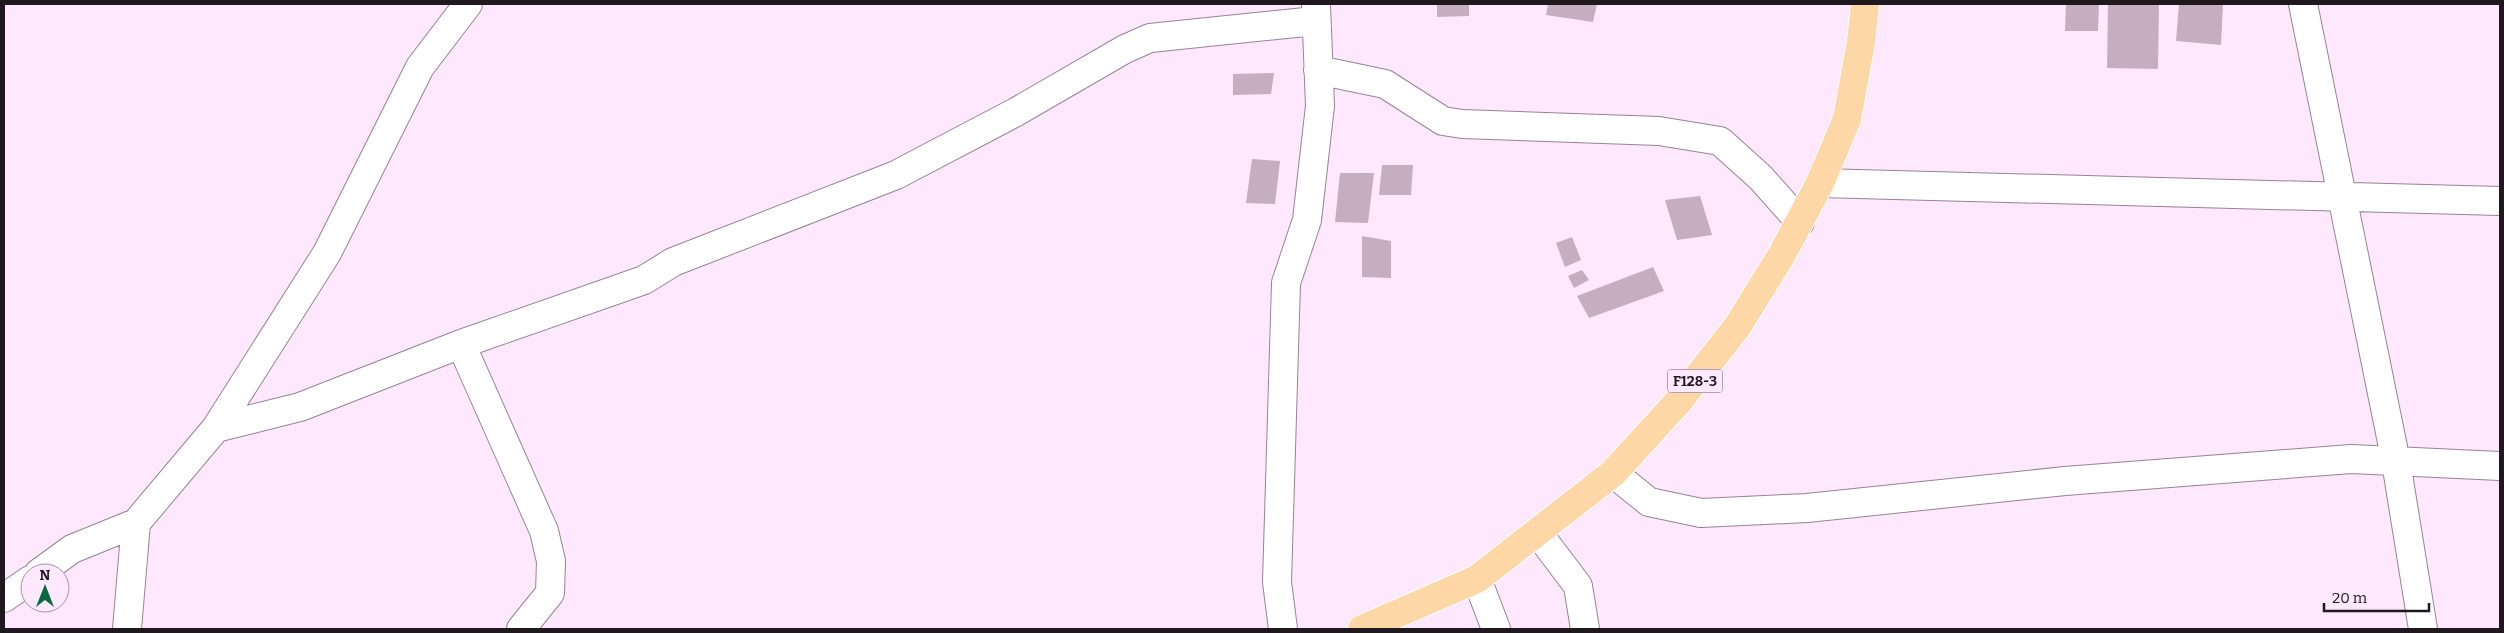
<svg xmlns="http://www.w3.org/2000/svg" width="2504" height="633" font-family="Bitter,serif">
  <rect width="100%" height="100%" fill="#fee8fd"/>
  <path fill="#c4aec0" d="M1437,4H1469V16L1437,17Z
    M1548,4H1597L1593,22L1546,15Z
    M2066,4H2099L2098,31H2065Z
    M2108,4H2159L2158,69L2107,68Z
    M2179,4H2223L2221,45L2176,41Z
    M1274,73L1271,94L1233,95V74Z
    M1252,159L1280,161L1275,204L1246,203Z
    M1382,165H1413L1411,195H1379Z
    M1340,173H1374L1368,223L1335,222Z
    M1700,196L1712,235L1677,240L1665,200Z
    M1362,236L1391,241V278L1362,277Z
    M1572,237L1581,260L1565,267L1556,243Z
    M1653,267L1664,291L1589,318L1577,296Z
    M1582,270L1589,280L1574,288L1568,276Z"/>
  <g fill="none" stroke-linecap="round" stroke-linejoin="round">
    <defs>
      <path id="street" d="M2303,4L2396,462L2423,629
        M1318,70L1385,84L1443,121L1462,124L1659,131L1720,141L1761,178L1800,222
        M1820,183L2500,201
        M461,344L544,531L551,561L550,593L521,629
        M216,428L300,407L461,344L644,280L673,262L896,175L1016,112L1125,49L1150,38L1315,21
        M1613,473L1649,502L1701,513L1807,508L2065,481L2351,459L2500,466
        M1538,533L1578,586L1585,629
        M39,573L72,549L136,523L216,428L327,253L420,67L468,4
        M1477,579L1496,629
        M4,598L30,580
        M127,629L136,523
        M1283,629L1277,582L1286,283L1307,220L1320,106L1316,4"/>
      <path id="primary" d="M1362,629L1477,579L1613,473L1678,402L1737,327L1781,256L1820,183L1847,119L1861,42L1865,4"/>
    </defs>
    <use href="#street" stroke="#978396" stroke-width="30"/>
    <use href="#primary" stroke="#fff" stroke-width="30"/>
    <use href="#street" stroke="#fff" stroke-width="28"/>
    <use href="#primary" stroke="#fdd7a5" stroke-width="28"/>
  </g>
  <g text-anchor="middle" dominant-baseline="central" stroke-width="4" stroke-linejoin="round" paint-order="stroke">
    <rect fill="#fee8fd" stroke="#635662" stroke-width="1" x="1667.5" y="369.5" width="55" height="23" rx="4"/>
    <g font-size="14" font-weight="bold" fill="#20181f">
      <text x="1695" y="381">F128-3</text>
    </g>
  </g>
  <rect width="2504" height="633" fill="none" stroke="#20181f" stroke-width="10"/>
  <g transform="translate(45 588)"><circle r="24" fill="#fee8fd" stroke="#a595a4"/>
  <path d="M0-4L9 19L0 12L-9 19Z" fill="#07693e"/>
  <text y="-8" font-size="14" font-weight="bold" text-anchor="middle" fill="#20181f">N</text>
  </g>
  <path d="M2324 603v8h105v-8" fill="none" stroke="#20181f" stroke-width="2.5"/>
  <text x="2332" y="603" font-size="15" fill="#20181f" stroke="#fee8fd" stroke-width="4" paint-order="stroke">20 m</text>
</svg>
